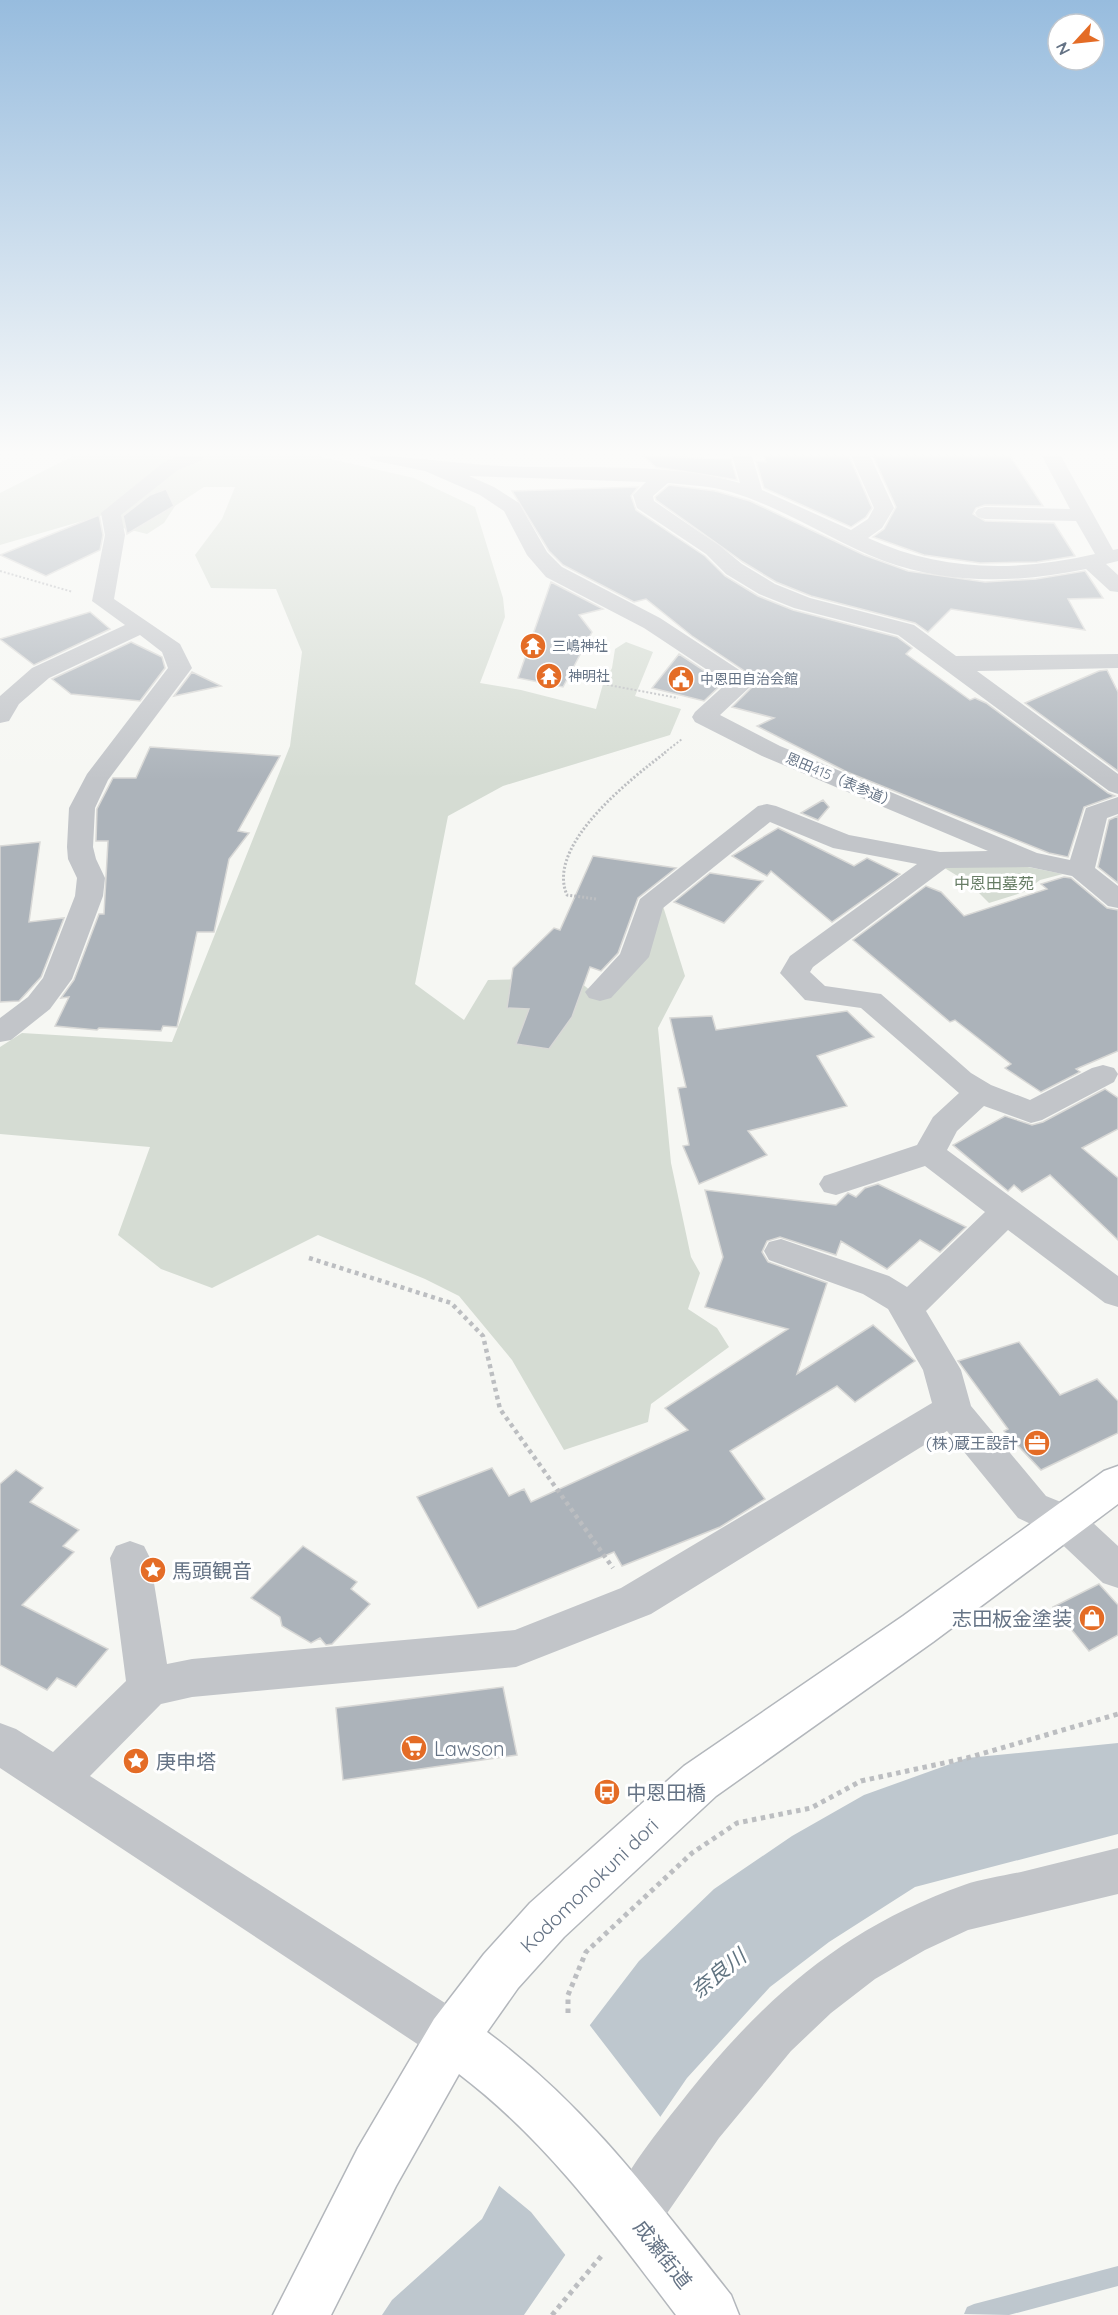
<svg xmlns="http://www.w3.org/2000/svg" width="1118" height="2315" font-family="Quicksand,'Noto Sans JP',sans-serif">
  <rect width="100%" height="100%" fill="#f6f7f3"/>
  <path fill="#d5dcd3" d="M73,456H318L414,478L475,507L503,598L505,617L480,683L521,690L596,709L603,684L612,668L615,649L626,642L653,652L635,696L681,709L670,735L503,786L448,816L415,984L464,1020L488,980L575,978L602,1000L662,903L685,976L658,1028L671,1163L691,1257L700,1273L688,1309L717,1328L729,1347L651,1404L648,1422L564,1450L512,1360L459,1296L425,1279L318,1235L212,1288L161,1269L118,1235L150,1147L0,1134V1047L22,1033L172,1042L290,746L302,652L276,589L211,588L195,555L222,519L235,487H204L175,506L164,523L147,534L119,527L110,513L0,545V493Z
    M938,864L1023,866L1063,874L1040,880L1024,892L989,903L969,883Z"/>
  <path fill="#bec7ce" d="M1118,1743V1834L915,1887L829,1942L770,1987L687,2078L524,2315H382L392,2300L482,2219L567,2055L639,1961L714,1889L792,1836L864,1795L967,1758Z"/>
  <path fill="#f6f7f3" d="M588,2023L662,2119L567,2257L531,2212L497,2184L564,2054Z"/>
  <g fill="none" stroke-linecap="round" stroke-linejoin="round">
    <path fill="#bec7ce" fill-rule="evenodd" d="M1118,2266V2286L1009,2315L964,2314L967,2307L974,2304Z"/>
  </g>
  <path fill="#acb3ba" stroke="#d8d8d6" stroke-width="1.5" d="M643,456L731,459L737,480L656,467Z
    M764,456H849L872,508L866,517L851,527L764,488L756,461L766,462Z
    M873,456H1010L1043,506L985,505L976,508L973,514L985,521L1054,523L1075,556L1037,562L980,563L924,555L873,537L884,529L896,507Z
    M669,485L715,491L750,501L864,555L908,571L985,582L1036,579L1085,571L1103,598L1068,599L1085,630L951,609L928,632L915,623L811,596L776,582L743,562L656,500L655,497Z
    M638,487L631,496L636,510L705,556L725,576L758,596L793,610L897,637L912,648L906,654L970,700L975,698L986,703L1108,793L1115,796L1084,807L1068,857L1049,853L847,772L757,726L774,718L732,707L756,683L752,676L692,636L646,599L634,602L563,565L549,551L512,491Z
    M166,489L174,506L127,534L123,516L150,495Z
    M99,515L103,535L100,550L46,576L0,555Z
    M551,582L603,609L579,615L592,632L563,687L518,678Z
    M90,612L110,629L34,665L0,639Z
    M131,642L162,657L165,668L140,701L71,694L52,679Z
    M679,654L723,683L704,701L652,688Z
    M1107,670L1118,692V771L1025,703L1099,671Z
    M192,672L221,686L174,696Z
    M150,747L280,756L238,831L249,833L229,859L214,932H197L177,1027L163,1026L161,1031L99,1028L97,1030L55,1026L69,997L61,998L74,980L99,914H104L108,841H96L97,809L113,778H136Z
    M823,800L829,807L818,820L801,813Z
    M1118,816V883L1098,867L1109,820Z
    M778,828L854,866L867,858L900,874L832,922L771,871L767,876L732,856Z
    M40,842L29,922L64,918L41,977L19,1001L0,1002V846Z
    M593,856L676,868L638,898L618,953L601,971L590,967L572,1017L549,1049L516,1044L529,1009L507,1008L513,968L554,928L560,930Z
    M710,873L763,881L724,923L674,902Z
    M1064,877L1071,878L1107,908L1118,910V1051L1076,1069L1080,1072L1041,1092L1005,1068L1011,1064L955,1020L950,1022L853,940L926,886L941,892L964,916L1047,889L1041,884Z
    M847,1011L874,1037L817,1056L847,1106L748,1131L767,1155L699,1184L683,1146L689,1145L678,1088L686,1087L670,1018L712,1016L716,1030Z
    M1105,1089L1118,1098V1129L1082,1148L1118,1178V1240L1050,1175L1022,1192L1014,1185L1008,1191L953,1145L1005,1116L1032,1125L1043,1122Z
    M878,1184L966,1227L940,1252L920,1240L887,1269L841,1241L836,1255L780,1237L767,1241L762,1252L768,1262L827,1283L797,1374L873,1325L915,1361L855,1402L837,1386L730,1451L765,1499L720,1527L622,1566L614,1552L478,1608L417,1497L492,1468L509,1496L524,1489L531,1502L688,1430L665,1408L788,1329L705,1307L723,1257L705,1190L836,1205L848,1193L856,1197L865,1188Z
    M1019,1342L1060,1395L1097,1379L1118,1401V1433L1041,1470L1004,1431L1008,1429L958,1361Z
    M16,1470L43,1488L30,1502L79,1530L63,1546L74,1552L22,1605L108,1649L76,1687L57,1678L47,1690L0,1665V1484Z
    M303,1546L357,1582L351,1589L370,1604L332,1644L326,1645L320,1638L311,1643L282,1626L280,1617L251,1598Z
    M1099,1584L1118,1605V1635L1089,1651L1053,1607Z
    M503,1687L517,1755L343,1780L336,1708Z"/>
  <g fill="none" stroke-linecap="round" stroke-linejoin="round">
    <defs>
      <path id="major" d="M1118,1466V1504L933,1642L716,1796L564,1937L518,1988L487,2032C587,2106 654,2198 731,2295L739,2315H676C610,2228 547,2141 459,2074L396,2186L331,2315H273L358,2148L434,2019L484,1954L530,1903L684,1766L903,1616L1104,1471Z"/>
    </defs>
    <use href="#major" stroke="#b3b7bc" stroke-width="3"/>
    <path stroke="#bcbec1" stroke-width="2" stroke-dasharray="2 2" stroke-linecap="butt" d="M0,571L73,592
      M603,684L678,698
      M664,753L682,739"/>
    <path stroke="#bcbec1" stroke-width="3" stroke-dasharray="2 2" stroke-linecap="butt" d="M596,899L567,895C545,845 632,778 666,752"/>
    <path stroke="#bcbec1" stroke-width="4.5" stroke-dasharray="4 4" stroke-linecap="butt" d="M309,1258L451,1303L483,1336L500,1409L613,1568"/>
    <path stroke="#bcbec1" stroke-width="5" stroke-dasharray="4.5 4.5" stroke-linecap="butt" d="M568,2013V1995L586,1952L692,1853L737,1823L811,1808L861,1781L967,1758L1118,1714
      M552,2315L603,2254"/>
    <path fill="#c2c5c9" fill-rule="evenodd" d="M179,456H205L203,460L178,470L121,515L125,535L114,599L180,644L192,668L108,780L95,808L93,847L96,859L105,878L103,896L72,979L50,1009L11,1040L0,1042V1018L28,997L43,978L75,896L77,878L68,859L67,847L69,808L87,774L168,668L162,652L140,635L49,678L19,704L9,721L0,723V696L32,668L125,625L92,601L105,535L101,513L164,462Z
      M369,456C413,456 457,464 502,466C580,470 664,461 740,483L732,456H752L762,490L851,530L868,519L874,508L851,456H870L894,508L882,528L868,538C941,572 1017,572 1095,554L1076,521L985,519L978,517L975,513L978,509L985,507L1070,509L1042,456H1061L1113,550L1118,549V561L1106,564L1118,575V592L1110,591L1086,569C1019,583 950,585 884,561C832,541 784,508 731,492C711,486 689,485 668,483L653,496L654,501L720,546L742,564L775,584L810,598L914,625L956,656L1118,654V668L977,671L1118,774V794L1109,791L898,635L794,608L759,594L726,574L706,554L637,508L633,495L646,482L469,476L494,487L519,503L547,552L562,567L660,618L750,677L754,682L750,687L720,715L780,746L1037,853L1070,860L1086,808L1118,797V814L1107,818L1095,868L1118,886V908L1108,906L1072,876L1029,867L946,868L813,967L810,972L825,986L881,994L971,1073L991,1085L1030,1100L1092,1068L1103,1065L1114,1068L1118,1074L1114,1082L1042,1120L1031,1123L984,1106L957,1131L947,1150L1118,1276V1307L1105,1303L1008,1230L926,1311L961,1370L971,1406L1046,1496L1078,1509L1118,1546V1588L1103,1583L1050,1533L1018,1518L947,1431L651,1614L516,1667L192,1697L161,1704L90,1776L470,2019L477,2037L470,2055L452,2062L434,2055L0,1768V1723L16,1729L53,1752L126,1681L110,1558L116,1546L130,1541L144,1546L150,1558L167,1664L192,1659L515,1630L621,1588L932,1403L923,1370L888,1309L863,1294L769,1260L764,1251L769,1242L781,1239L889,1276L907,1287L985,1212L925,1166L836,1195L824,1192L819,1184L824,1176L917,1145L933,1117L959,1093L861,1008L805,1000L780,973L790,956L917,864L833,848L770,822L663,908L649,957L611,998L600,1001L589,998L585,992L620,954L640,899L758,806L767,804L776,806L849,835L940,852L988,851L762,756L695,722L692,717L695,712L727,683L644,628L546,577L527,555L504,511L480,495L425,471L371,460Z
      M1118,1848V1894L968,1930L925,1950L875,1979L831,2013L791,2051L719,2138L652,2235L633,2243L614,2235L606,2216C624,2172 659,2130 689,2092C766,1996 846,1927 964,1885C982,1879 1002,1876 1021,1872C1053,1864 1086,1856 1118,1848Z"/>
    <use href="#major" fill="#fff" fill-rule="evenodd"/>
  </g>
  <linearGradient id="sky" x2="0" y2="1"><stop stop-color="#97bcde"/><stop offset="0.58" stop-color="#fbfbfa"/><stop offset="1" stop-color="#fbfbfa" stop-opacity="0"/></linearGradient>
  <rect width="1118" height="780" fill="url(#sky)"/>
  <defs>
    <symbol id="temple-disc" viewBox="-11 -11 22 22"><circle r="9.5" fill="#e46c26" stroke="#fff"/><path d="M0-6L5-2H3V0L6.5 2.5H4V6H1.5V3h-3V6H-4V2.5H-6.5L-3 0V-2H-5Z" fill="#fff"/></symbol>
    <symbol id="civic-disc" viewBox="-11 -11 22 22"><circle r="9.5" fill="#e46c26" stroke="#fff"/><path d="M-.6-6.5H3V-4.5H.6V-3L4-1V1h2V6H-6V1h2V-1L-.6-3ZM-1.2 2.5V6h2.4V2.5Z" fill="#fff"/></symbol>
    <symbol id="office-disc" viewBox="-11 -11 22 22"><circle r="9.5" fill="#e46c26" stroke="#fff"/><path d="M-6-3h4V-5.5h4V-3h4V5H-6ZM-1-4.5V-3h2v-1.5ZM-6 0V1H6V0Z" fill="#fff"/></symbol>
    <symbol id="sight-disc" viewBox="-11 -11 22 22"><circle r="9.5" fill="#e46c26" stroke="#fff"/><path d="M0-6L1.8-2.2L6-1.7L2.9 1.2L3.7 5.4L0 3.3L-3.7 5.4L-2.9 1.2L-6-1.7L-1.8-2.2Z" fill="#fff"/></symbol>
    <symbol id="shop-disc" viewBox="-11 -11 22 22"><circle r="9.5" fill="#e46c26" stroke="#fff"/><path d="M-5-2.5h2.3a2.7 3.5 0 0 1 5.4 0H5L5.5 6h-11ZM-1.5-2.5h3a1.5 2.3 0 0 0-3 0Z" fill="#fff"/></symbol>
    <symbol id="supermarket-disc" viewBox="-11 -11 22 22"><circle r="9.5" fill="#e46c26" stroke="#fff"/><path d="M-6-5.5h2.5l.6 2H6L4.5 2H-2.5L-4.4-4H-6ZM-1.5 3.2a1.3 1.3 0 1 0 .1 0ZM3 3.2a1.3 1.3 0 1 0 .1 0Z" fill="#fff"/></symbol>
    <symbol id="bus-disc" viewBox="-11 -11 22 22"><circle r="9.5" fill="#e46c26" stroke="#fff"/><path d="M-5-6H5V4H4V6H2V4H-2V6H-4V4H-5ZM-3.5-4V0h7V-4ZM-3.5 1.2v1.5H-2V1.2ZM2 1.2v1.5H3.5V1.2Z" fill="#fff"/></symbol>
  </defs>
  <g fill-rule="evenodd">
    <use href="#temple-disc" x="518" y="631" width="30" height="30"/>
    <use href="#temple-disc" x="534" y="661" width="30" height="30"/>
    <use href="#civic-disc" x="666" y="664" width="30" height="30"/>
    <use href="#office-disc" x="1022" y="1428" width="30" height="30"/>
    <use href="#sight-disc" x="138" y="1555" width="30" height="30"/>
    <use href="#shop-disc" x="1077" y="1603" width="30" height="30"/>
    <use href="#supermarket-disc" x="399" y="1733" width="30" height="30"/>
    <use href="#sight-disc" x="121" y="1746" width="30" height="30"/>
    <use href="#bus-disc" x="592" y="1777" width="30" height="30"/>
  </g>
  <g text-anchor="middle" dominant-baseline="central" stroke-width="6" stroke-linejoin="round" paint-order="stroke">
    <g font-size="14" fill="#657385" stroke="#fff" text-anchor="start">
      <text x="552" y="646">三嶋神社</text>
      <text x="568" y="676">神明社</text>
      <text x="700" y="679">中恩田自治会館</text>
    </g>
    <g font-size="14" fill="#657385" stroke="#fff">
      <text transform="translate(841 780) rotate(23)">恩田415（表参道）</text>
    </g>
    <g font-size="16" fill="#667c64" stroke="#fff">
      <text x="994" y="883">中恩田墓苑</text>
    </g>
    <g font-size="16" fill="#657385" stroke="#fff" text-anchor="end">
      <text x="1018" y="1443">(株)蔵王設計</text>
    </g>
    <g font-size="20" fill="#657385" stroke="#fff" text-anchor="start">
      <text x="172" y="1570">馬頭観音</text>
      <text x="1072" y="1618" text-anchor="end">志田板金塗装</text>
      <text x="434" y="1748">Lawson</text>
      <text x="156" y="1761">庚申塔</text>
      <text x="626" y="1792">中恩田橋</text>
    </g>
    <g font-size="20" fill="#657385" stroke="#fff">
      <text transform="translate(589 1885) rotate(-44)">Kodomonokuni dori</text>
      <text transform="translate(663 2254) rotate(52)">成瀬街道</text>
    </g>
    <g font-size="21" font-style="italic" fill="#617481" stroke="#fff">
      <text transform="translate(718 1973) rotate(-39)">奈良川</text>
    </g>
  </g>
  <g transform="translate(1076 42) rotate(243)"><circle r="28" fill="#ffffff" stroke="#c1c7ce" stroke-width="1.5"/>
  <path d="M0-4.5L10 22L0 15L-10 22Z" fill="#e46c26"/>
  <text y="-9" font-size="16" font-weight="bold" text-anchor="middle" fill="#657385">N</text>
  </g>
</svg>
